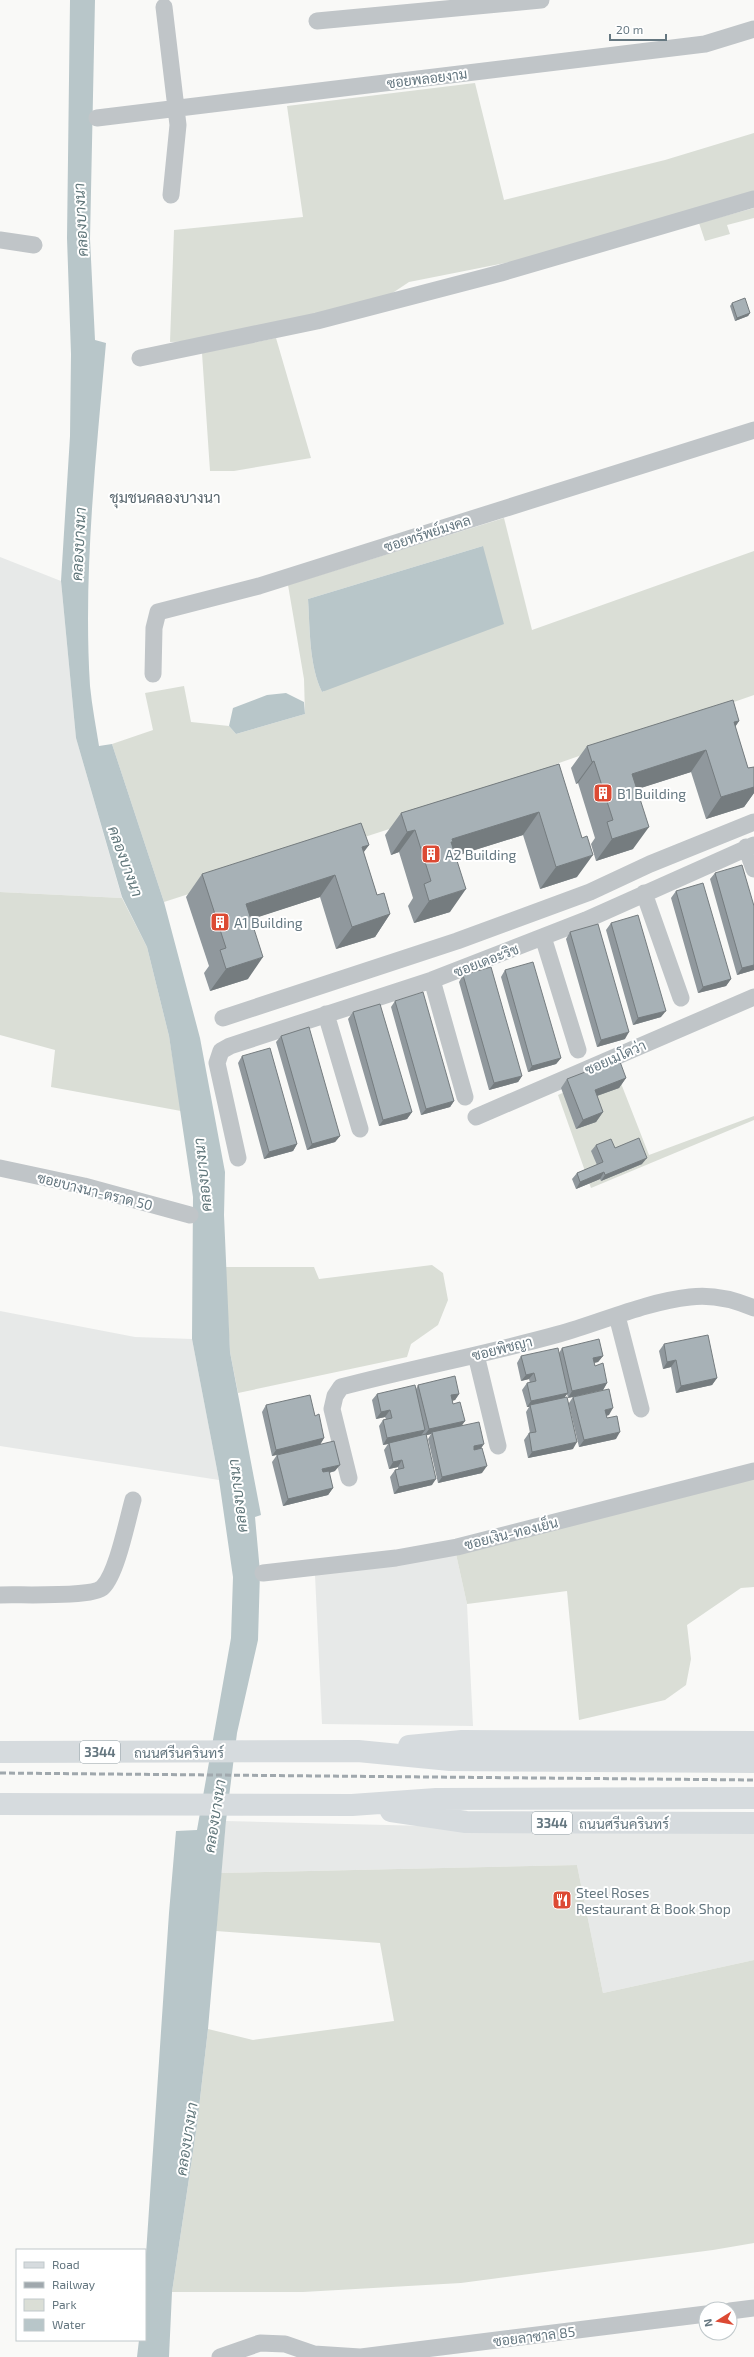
<svg xmlns="http://www.w3.org/2000/svg" width="754" height="2357" font-family="'Exo 2',Sarabun,sans-serif">
  <rect width="100%" height="100%" fill="#f9f9f7"/>
  <path fill="#e7e9e8" d="M0,557L61,581L76,738L122,898L0,892Z
    M0,1311L135,1337L192,1339L219,1480L0,1446Z
    M456,1554L467,1604L473,1726L322,1724L315,1575Z
    M226,1821L754,1834V1960L603,1993L577,1865L221,1873Z"/>
  <path fill="#daded6" fill-rule="evenodd" d="M475,83L504,200L665,160L754,133V194L515,261L409,282L388,296L201,341L170,342L174,230L303,217L287,106Z
    M754,208V218L727,225L730,234L705,241L699,223Z
    M276,338L311,458L234,471H210L202,353Z
    M504,518L532,630L754,551V695L559,763L442,812L164,902L112,744L153,730L145,693L184,686L191,722L229,726L236,734L305,714L304,679L288,585ZM483,546L323,692H322C309,665 310,629 308,599Z
    M0,892L122,898L147,947L169,1036L181,1111L51,1087L55,1050L0,1035Z
    M615,1068L649,1155L754,1116V1120L591,1188L558,1095Z
    M432,1265L443,1273L448,1300L438,1325L411,1344L407,1357L238,1393L230,1352L225,1267H314L319,1279Z
    M754,1478V1587L741,1588L687,1625L691,1659L686,1685L665,1700L579,1720L567,1591L467,1604L456,1554Z
    M577,1865L603,1993L754,1960V2243L713,2250L461,2283L303,2292H172L197,2125L208,2029L253,2040L394,2021L380,1943L216,1931L221,1873Z"/>
  <path fill="#b8c6c9" d="M70,0H95L90,239L95,340L106,343C96,456 83,573 90,686C92,706 96,727 99,746L112,744L164,902L200,1038L225,1172L224,1215L230,1352L261,1515L255,1517L260,1572L258,1640L237,1733L226,1821L208,2029L197,2125L172,2292L169,2357H137L139,2340H145V2269L169,1913L176,1831L197,1830L231,1638L233,1577L219,1480L192,1339L193,1197L169,1036L147,947L122,897L76,738L61,581L70,436L71,354L67,238Z
    M483,546L504,624L322,692C309,665 310,629 308,599Z
    M286,693L304,702L305,714L236,734L229,726L233,708L267,695Z"/>
  <g fill="none" stroke-linecap="round" stroke-linejoin="round">
    <path stroke="#c0c5c8" stroke-width="17" d="M164,7L178,125L171,195
      M317,21L541,0
      M97,118L705,44L754,29
      M0,240L34,245
      M140,358L317,321L501,273L754,199
      M153,674L154,628L158,612L259,586L754,430
      M746,847L754,869
      M644,893L681,998
      M543,937L578,1050
      M432,980L465,1097
      M326,1014L360,1129
      M223,1018L457,941L590,892L650,864L754,822
      M476,1117L754,997
      M238,1158L217,1063L221,1051L230,1046L432,980L586,920L754,845
      M0,1168L84,1186L190,1215
      M617,1316L641,1409
      M476,1355L498,1446
      M349,1478L332,1409L335,1396L341,1387C413,1368 487,1354 559,1334C602,1322 645,1302 690,1297C713,1294 733,1299 754,1308
      M263,1573L396,1558L457,1547L754,1471
      M0,1595C18,1594 93,1598 103,1587C117,1573 127,1521 133,1500
      M730,2311L754,2308
      M220,2357L260,2343L285,2344L314,2354L360,2357
      M361,2357L706,2314"/>
    <path stroke="#d6dbde" stroke-width="22" d="M409,1746L462,1741L754,1742
      M0,1752L358,1751L450,1760L754,1762
      M0,1804L352,1805L436,1799L754,1798
      M391,1811L466,1822L754,1823"/>
    <path stroke="#a0a8ad" stroke-width="3" stroke-dasharray="6 3" stroke-linecap="butt" d="M0,1773L754,1780"/>
  </g>
  <path fill="#90989d" d="M732,303L750,313L748,316L735,321L730,306Z
    M739,721L735,727L748,768L754,767V793L744,807L706,819L691,772L637,789L633,849L596,861L591,844L595,838L578,783L576,784L571,768L587,746Z
    M559,764L577,877L540,889L523,835L455,856L450,912L414,923L408,906L413,898L399,852L391,855L385,835L401,813Z
    M369,845L363,852L377,895L390,914L375,937L336,949L320,897L251,919L248,979L210,991L204,973L209,966L186,897L202,874Z
    M715,873L754,906V970L737,975L710,879Z
    M676,891L731,979L726,986L698,993L671,898Z
    M611,923L661,1017L633,1025L606,930Z
    M570,932L625,1039L597,1047L566,939Z
    M505,970L561,1058L556,1064L528,1072L501,977Z
    M463,975L522,1076L518,1082L489,1090L459,982Z
    M395,1001L454,1101L450,1107L421,1115L391,1007Z
    M353,1012L412,1112L407,1119L379,1126L348,1019Z
    M281,1036L340,1136L335,1142L307,1150L276,1042Z
    M242,1056L297,1144L293,1151L264,1159L238,1063Z
    M626,1078L619,1088L597,1096L603,1112L596,1122L576,1129L561,1088L567,1079Z
    M596,1145L615,1148L642,1164L601,1181L600,1179L576,1189L572,1179L577,1173L597,1165L591,1151Z
    M664,1344L717,1378L712,1385L676,1393L671,1367L663,1369L659,1351Z
    M562,1348L603,1356L598,1362L594,1363L595,1366L607,1383L603,1390L568,1398L567,1394L564,1398L569,1403L573,1397L609,1415L606,1416L607,1418L616,1439L579,1447L569,1405L573,1449L528,1458L524,1440L529,1433H530L526,1412L529,1407H527L522,1390L527,1383H530L529,1379L521,1381L517,1363L521,1356L559,1353Z
    M418,1385L459,1394L455,1400L452,1401L453,1404L465,1421L461,1426L481,1448L482,1473L438,1483L428,1439L431,1434L426,1435L432,1485L394,1494L390,1477L395,1470L398,1469V1467L389,1469L384,1450L388,1444L383,1445L379,1426L383,1420L386,1419L385,1417L376,1419L372,1400L377,1394L416,1389Z
    M266,1405L315,1416L324,1438L320,1444L335,1471L329,1473L333,1488L328,1495L283,1506L272,1462L277,1455L279,1454L272,1456L262,1412Z"/>
  <path fill="#757c7f" d="M750,313L748,316L735,321L737,318Z
    M739,721L724,743L734,722Z
    M706,750L691,772L616,796L632,774Z
    M594,761L578,783L576,784L592,762Z
    M754,787V793L744,807L706,819L721,797Z
    M539,812L523,835L440,861L452,839Z
    M649,827L633,849L596,861L612,839Z
    M415,830L399,852L391,855L407,832Z
    M369,845L353,867L362,847Z
    M593,855L577,877L540,889L556,867Z
    M335,875L320,897L231,926L246,904Z
    M466,889L450,912L414,923L429,901Z
    M390,914L375,937L336,949L352,927Z
    M263,957L248,979L210,991L226,969Z
    M754,965V970L737,975L742,968Z
    M731,979L726,986L698,993L703,987Z
    M666,1011L661,1017L633,1025L638,1018Z
    M629,1032L625,1039L597,1047L601,1040Z
    M561,1058L556,1064L528,1072L532,1066Z
    M522,1076L518,1082L489,1090L494,1083Z
    M626,1078L619,1088L588,1099L595,1090Z
    M454,1101L450,1107L421,1115L426,1109Z
    M412,1112L407,1119L379,1126L383,1120Z
    M603,1112L596,1122L576,1129L583,1120Z
    M340,1136L335,1142L307,1150L312,1144Z
    M297,1144L293,1151L264,1159L269,1152Z
    M647,1158L642,1164L601,1181L605,1175Z
    M604,1172L600,1179L576,1189L580,1182Z
    M603,1356L598,1362L588,1364L593,1358Z
    M676,1360L671,1367L663,1369L667,1362Z
    M534,1373L529,1379L521,1381L526,1375Z
    M717,1378L712,1385L676,1393L681,1386Z
    M607,1383L603,1390L568,1398L572,1391Z
    M568,1393L563,1399L530,1405L529,1407H527L531,1401Z
    M459,1394L455,1400L446,1402L451,1395Z
    M613,1408L609,1415L600,1417L605,1410Z
    M390,1410L385,1417L376,1419L381,1412Z
    M465,1421L460,1428L432,1432L431,1434L424,1436L429,1429Z
    M425,1430L420,1437L383,1445L387,1438Z
    M620,1432L616,1439L579,1447L584,1440Z
    M324,1438L320,1445L272,1456L276,1450Z
    M577,1442L573,1449L528,1458L532,1452Z
    M484,1444L480,1450L469,1453L474,1446Z
    M402,1460L398,1467L389,1469L393,1462Z
    M340,1465L335,1471L317,1476L322,1469Z
    M487,1466L482,1473L438,1483L442,1477Z
    M436,1479L432,1485L394,1494L399,1487Z
    M333,1488L328,1495L283,1506L288,1499Z"/>
  <path fill="#a7b1b6" stroke="#757c7f" d="M745,298L750,313L737,318L732,303Z
    M733,700L739,721L734,722L748,768L754,767V787L721,797L706,750L632,774L649,827L612,839L607,822L613,820L594,761L592,762L587,746Z
    M559,764L582,838L587,836L593,855L556,867L539,812L452,839L453,842H451L466,889L429,901L424,884L431,881L415,830L407,832L401,813Z
    M361,823L369,845L362,847L377,895L384,893L390,914L352,927L335,875L246,904L263,957L226,969L220,950L226,948L202,874Z
    M742,865L754,906V965L742,968L715,873Z
    M703,883L731,979L703,987L676,891Z
    M638,915L666,1011L638,1018L611,923Z
    M598,924L629,1032L601,1040L570,932Z
    M533,962L561,1058L532,1066L505,970Z
    M491,967L522,1076L494,1083L463,975Z
    M423,992L454,1101L426,1109L395,1001Z
    M380,1004L412,1112L383,1120L353,1012Z
    M309,1027L340,1136L312,1144L281,1036Z
    M270,1048L297,1144L269,1152L242,1056Z
    M619,1059L626,1078L595,1090L603,1112L583,1120L567,1079Z
    M639,1138L647,1158L605,1175L604,1172L580,1182L577,1173L603,1162L596,1145L611,1139L615,1148Z
    M708,1335L717,1378L681,1386L676,1360L667,1362L664,1344Z
    M599,1339L603,1356L593,1358L595,1366L603,1363L607,1383L572,1391L562,1348Z
    M558,1348L568,1393L531,1401L527,1383L536,1381L534,1373L526,1375L521,1356Z
    M455,1376L459,1394L451,1395L453,1404L460,1402L465,1421L429,1429L418,1385Z
    M415,1385L425,1430L387,1438L383,1420L392,1418L390,1410L381,1412L377,1394Z
    M609,1389L613,1408L605,1410L607,1418L617,1416L620,1432L584,1440L573,1397Z
    M310,1395L315,1416L319,1414L324,1438L276,1450L266,1405Z
    M567,1397L577,1442L532,1452L529,1433L536,1432L530,1405Z
    M479,1422L484,1444L474,1446V1450L482,1448L487,1466L442,1477L432,1432Z
    M426,1434L436,1479L399,1487L395,1470L404,1468L402,1460L393,1462L389,1443Z
    M334,1441L340,1465L322,1469L323,1472L329,1471L333,1488L288,1499L277,1455Z"/>
  <defs>
    <symbol id="building-square" viewBox="-11 -11 22 22"><rect x="-9" y="-9" width="18" height="18" rx="4" fill="#dc4a34" stroke="#fff"/><path d="M-4-6H4V6H1V3H-1V6H-4ZM-2.5-4.3h1.7v1.8h-1.7ZM.8-4.3h1.7v1.8H.8ZM-2.5-1h1.7V.8h-1.7ZM.8-1h1.7V.8H.8Z" fill="#fff"/></symbol>
    <symbol id="restaurant-square" viewBox="-11 -11 22 22"><rect x="-9" y="-9" width="18" height="18" rx="4" fill="#dc4a34" stroke="#fff"/><path d="M-5-6h1v4h1v-4h1v4h1v-4h1v5L-1.5 .5V6h-2V.5L-5-1ZM5-6V6H3V1.5H1.5Q1.5-4 5-6Z" fill="#fff"/></symbol>
  </defs>
  <g fill-rule="evenodd">
    <use href="#building-square" x="592" y="782" width="22" height="22"/>
    <use href="#building-square" x="420" y="843" width="22" height="22"/>
    <use href="#building-square" x="209" y="911" width="22" height="22"/>
    <use href="#restaurant-square" x="551" y="1889" width="22" height="22"/>
  </g>
  <g text-anchor="middle" dominant-baseline="central" stroke-width="4" stroke-linejoin="round" paint-order="stroke">
    <g fill="#fff" stroke="#93a0a6" stroke-width="1">
      <rect x="80" y="1741" width="40" height="22" rx="3"/>
      <rect x="532" y="1812" width="40" height="22" rx="3"/>
    </g>
    <g font-size="13" font-weight="bold" fill="#657780">
      <text x="100" y="1752">3344</text>
      <text x="552" y="1823">3344</text>
    </g>
    <g font-size="14" fill="#657780" stroke="#fff">
      <text transform="translate(427 78) rotate(-7)">ซอยพลอยงาม</text>
      <text transform="translate(427 533) rotate(-18)">ซอยทรัพย์มงคล</text>
      <text transform="translate(486 960) rotate(-21)">ซอยเดอะริช</text>
      <text transform="translate(615 1057) rotate(-24)">ซอยเมโดว่า</text>
      <text transform="translate(95 1191) rotate(14)">ซอยบางนา-ตราด 50</text>
      <text transform="translate(502 1348) rotate(-14)">ซอยพิชญา</text>
      <text transform="translate(511 1533) rotate(-14)">ซอยเงิน-ทองเย็น</text>
      <text x="179" y="1752">ถนนศรีนครินทร์</text>
      <text x="624" y="1823">ถนนศรีนครินทร์</text>
      <text transform="translate(534 2336) rotate(-7)">ซอยลาซาล 85</text>
    </g>
    <g font-size="14" fill="#657780" stroke="#fff" text-anchor="start">
      <text x="617" y="793">B1 Building</text>
      <text x="445" y="854">A2 Building</text>
      <text x="234" y="922">A1 Building</text>
      <text x="576" y="1892">Steel Roses<tspan x="576" dy="16">Restaurant &amp; Book Shop</tspan></text>
    </g>
    <g font-size="15" font-style="italic" fill="#60767a" stroke="#fff">
      <text transform="translate(80 220) rotate(-93)">คลองบางนา</text>
      <text transform="translate(78 544) rotate(-87)">คลองบางนา</text>
      <text transform="translate(126 861) rotate(70)">คลองบางนา</text>
      <text transform="translate(202 1175) rotate(-96)">คลองบางนา</text>
      <text transform="translate(237 1496) rotate(-97)">คลองบางนา</text>
      <text transform="translate(214 1816) rotate(-81)">คลองบางนา</text>
      <text transform="translate(186 2139) rotate(-81)">คลองบางนา</text>
    </g>
    <g font-size="15" fill="#57656c" stroke="#fff">
      <text x="165" y="497">ชุมชนคลองบางนา</text>
    </g>
  </g>
  <rect x="16" y="2249" width="130" height="92" fill="#ffffff" stroke="#c1c9cc"/>
  <rect x="24" y="2262" width="20" height="6" fill="#d6dbde" stroke="#c1c9cc"/>
  <text x="52" y="2269" font-size="12" fill="#657780">Road</text>
  <rect x="24" y="2282" width="20" height="6" fill="#a0a8ad" stroke="#c1c9cc"/>
  <text x="52" y="2289" font-size="12" fill="#657780">Railway</text>
  <rect x="24" y="2299" width="20" height="12" fill="#daded6" stroke="#c1c9cc"/>
  <text x="52" y="2309" font-size="12" fill="#657780">Park</text>
  <rect x="24" y="2319" width="20" height="12" fill="#b8c6c9" stroke="#c1c9cc"/>
  <text x="52" y="2329" font-size="12" fill="#657780">Water</text>
  <g transform="translate(718 2321) rotate(259)"><circle r="19" fill="#ffffff" stroke="#c1c9cc"/>
  <path d="M0-3L7 15L0 10L-7 15Z" fill="#dc4a34"/>
  <text y="-6" font-size="11" font-weight="bold" text-anchor="middle" fill="#657780">N</text>
  </g>
  <path d="M610 34v6h56v-6" fill="none" stroke="#657780" stroke-width="2"/>
  <text x="616" y="34" font-size="12" fill="#657780" stroke="#ffffff" stroke-width="3" paint-order="stroke">20 m</text>
</svg>
